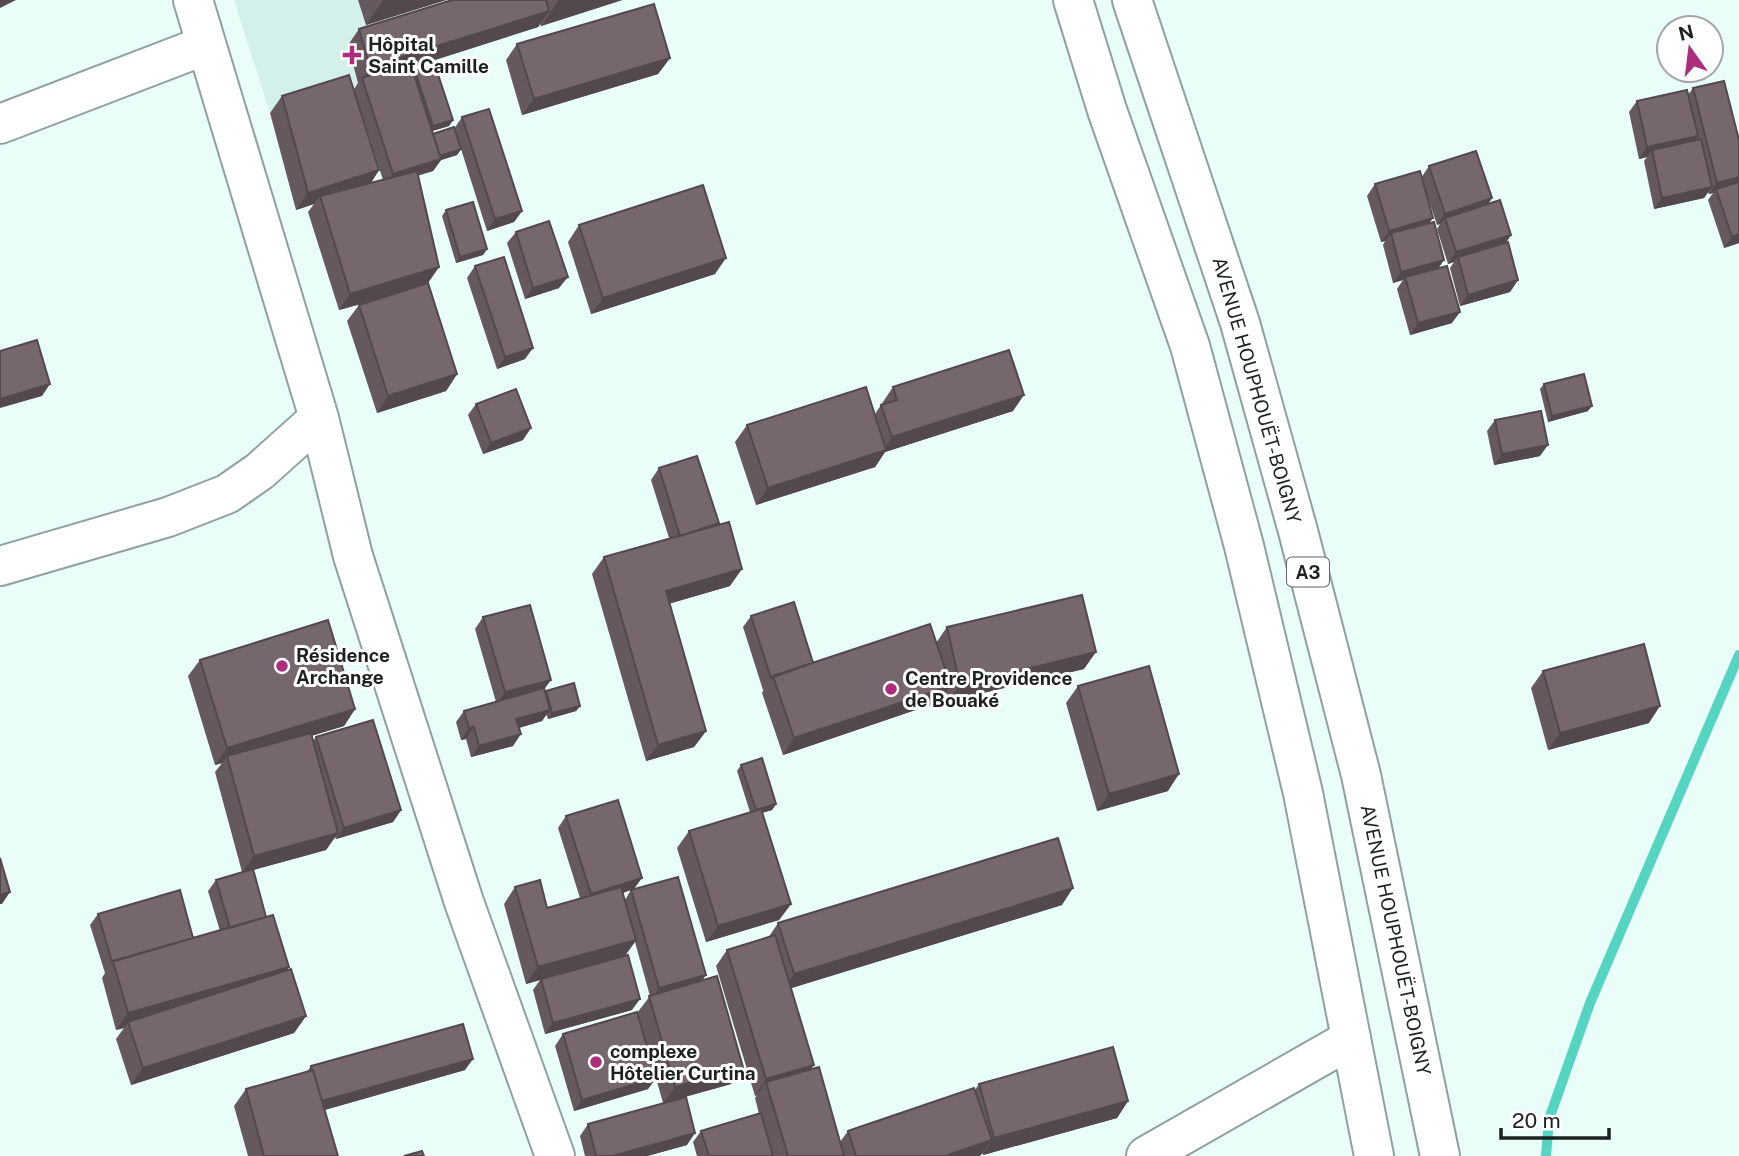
<svg xmlns="http://www.w3.org/2000/svg" width="1739" height="1156" font-family="'Public Sans',sans-serif">
  <rect width="100%" height="100%" fill="#e9fdf9"/>
  <path fill="#d3f0eb" d="M234,0H625L270,113Z"/>
  <g fill="none" stroke-linecap="round" stroke-linejoin="round">
    <path stroke="#55d4c2" stroke-width="10" d="M1546,1156L1549,1119L1590,1003L1739,655"/>
    <defs>
      <path id="minor" d="M193,0L319,418L353,556L464,902L555,1156
        M0,124L206,45
        M0,566L168,517L227,494L260,471L319,418
        M1146,1156L1351,1039"/>
      <path id="trunk" d="M1073,0L1107,110L1190,346L1244,546L1303,793L1374,1156
        M1132,0L1240,323L1298,531L1361,775L1440,1156"/>
    </defs>
    <use href="#minor" stroke="#8fa19e" stroke-width="42"/>
    <use href="#trunk" stroke="#8fa19e" stroke-width="42"/>
    <use href="#minor" stroke="#fff" stroke-width="38"/>
    <use href="#trunk" stroke="#fff" stroke-width="38"/>
  </g>
  <path fill="#65595f" fill-rule="evenodd" d="M358,0H446L366,25Z
    M452,0H622L541,26L540,24L538,27L412,67L414,73L415,71L453,120L449,126L432,131L433,134L454,129L462,117L522,211L514,222L487,231L461,149L457,155L441,160L433,171L418,175L439,267L428,283L457,374L446,391L377,413L347,321L359,305L369,302L339,310L308,212L314,204L296,210L270,113L282,96L354,89L358,83L348,45L359,29ZM360,108L383,180L371,183L379,170Z
    M517,44L670,58L658,74L522,115L506,60Z
    M1693,88L1739,140V243L1724,248L1708,200L1713,193L1709,194L1708,192L1704,198L1654,209L1644,161L1647,157L1639,159L1629,112L1637,101L1688,95Z
    M1429,166L1492,198L1488,204L1511,235L1505,243L1518,280L1510,292L1460,306L1450,268L1454,262L1448,264L1437,229L1440,224L1437,225L1422,180L1429,223L1452,323L1410,335L1397,289L1403,280L1393,283L1383,245L1385,241L1381,242L1367,196L1375,184L1421,178Z
    M446,210L487,249L483,255L456,263L442,216Z
    M579,225L715,274L591,314L568,242Z
    M516,232L559,288L525,299L507,243Z
    M475,266L525,359L497,369L467,278Z
    M1544,384L1588,411L1548,422L1540,389Z
    M893,387L1013,411L885,452L875,467L756,505L735,442L747,425L875,414Z
    M476,404L523,440L483,454L468,415Z
    M1495,420L1540,456L1494,465L1487,431Z
    M659,468L719,523L717,525L730,586L670,603L706,731L694,747L646,761L592,574L604,557L669,538L651,480Z
    M751,616L813,663L936,643L947,627L1084,669L949,701L946,692L939,702L783,755L762,693L764,689L763,690L743,627Z
    M483,617L545,692L546,691L580,706L576,711L548,719L546,714L542,721L519,728L513,746L471,757L466,739L461,740L456,722L464,711L496,702L475,629Z
    M200,660L355,709L344,726L311,736L313,741L316,737L401,810L393,822L336,839L335,837L326,850L253,870L266,917L289,967L286,970L306,1016L294,1033L131,1085L116,1039L124,1028L116,1030L102,978L105,973L90,925L98,914L193,938L220,931L208,891L216,880L242,872L215,772L222,763L215,765L188,676Z
    M1543,671L1649,723L1548,750L1531,688Z
    M1078,686L1168,791L1097,811L1066,703Z
    M741,765L776,804L772,810L762,813L791,904L779,920L706,942L677,848L689,831L750,812L737,771Z
    M566,816L634,889L703,980L731,1084L663,1103L656,1078L648,1089L574,1111L555,1046L563,1034L637,1013L650,996L635,942L625,956L632,1010L545,1034L533,990L540,980L526,984L504,904L515,887L547,908L580,898L558,828ZM631,890L625,900L623,893Z
    M1062,905L791,988L811,1069L840,1142L848,1131L975,1090L979,1084L1128,1101L1117,1118L983,1155L982,1153L980,1156H697L693,1142L701,1131L759,1114L755,1098L757,1095L755,1096L716,966L727,950L768,938L778,923Z
    M311,1066L465,1070L325,1110L338,1156H248L234,1106L246,1089L307,1072Z
    M588,1124L687,1145L647,1156H585L580,1136Z"/>
  <path fill="#53484d" d="M0,0H16L0,8Z
    M383,0H446L366,25Z
    M559,0H622L541,26Z
    M549,11L538,27L363,83L362,79L370,67Z
    M670,58L658,74L522,115L534,99Z
    M453,120L449,126L429,132L433,126Z
    M1698,136L1690,147L1652,150L1647,157L1639,159L1647,147Z
    M461,149L457,155L441,160L433,171L385,186L393,174Z
    M379,170L368,187L320,196L314,204L296,210L308,193Z
    M1739,177V186L1716,189L1713,193L1709,194L1717,183Z
    M1712,187L1704,198L1654,209L1662,198Z
    M1492,198L1484,210L1445,218L1440,224L1437,225L1445,214Z
    M522,211L514,222L487,231L495,219Z
    M1433,218L1425,229L1391,233L1385,241L1381,242L1389,231Z
    M1739,234V243L1724,248L1732,237Z
    M1511,235L1503,247L1458,257L1454,262L1448,264L1456,252Z
    M487,249L483,255L456,263L460,257Z
    M726,258L715,274L591,314L603,298Z
    M1444,260L1436,272L1405,277L1403,280L1393,283L1401,272Z
    M439,267L427,284L339,310L350,294Z
    M568,277L559,288L525,299L533,288Z
    M1518,280L1510,292L1460,306L1468,295Z
    M1460,312L1452,323L1410,335L1418,323Z
    M533,348L525,359L497,369L505,357Z
    M457,374L446,391L377,413L388,396Z
    M50,384L42,396L0,408V399Z
    M1024,395L1013,411L885,452L875,467L756,505L768,488L882,452L892,437Z
    M1592,406L1588,411L1548,422L1552,416Z
    M531,428L523,440L483,454L491,443Z
    M1548,445L1540,456L1494,465L1502,454Z
    M742,569L730,586L655,608L666,591Z
    M1096,652L1084,669L949,701L960,685Z
    M551,680L543,691L497,704L505,692Z
    M951,686L939,702L783,755L794,738Z
    M580,706L576,711L548,719L552,713Z
    M1660,706L1649,723L1548,750L1560,733Z
    M355,709L344,726L228,761L227,756L222,763L215,765L227,748Z
    M550,710L542,721L508,731L516,719Z
    M474,727L466,739L461,740L469,728Z
    M706,731L694,747L646,761L658,745Z
    M521,734L513,746L471,757L479,746Z
    M1179,774L1168,791L1097,811L1109,794Z
    M776,804L772,810L751,816L756,810Z
    M401,810L393,822L336,839L344,828Z
    M338,833L326,850L242,873L254,856Z
    M642,878L634,889L582,905L591,894Z
    M1073,888L1062,905L782,991L794,974Z
    M10,892L2,904H0V895Z
    M791,904L779,920L706,942L718,926Z
    M636,940L624,956L526,984L538,967Z
    M289,967L277,984L128,1022L124,1028L116,1030L128,1013Z
    M706,975L698,987L651,1000L659,988Z
    M640,999L632,1010L545,1034L553,1023Z
    M306,1016L294,1033L131,1085L143,1068Z
    M473,1059L465,1070L313,1113L321,1102Z
    M814,1065L802,1082H766L757,1095L755,1096L766,1079Z
    M743,1067L731,1084L663,1103L675,1087Z
    M656,1078L648,1089L574,1111L582,1100Z
    M1128,1101L1117,1118L983,1155L994,1138Z
    M695,1133L687,1145L647,1156H613Z
    M992,1140L980,1156H945Z"/>
  <path fill="#76676e" stroke="#53484d" stroke-width="2" d="M452,0H546L549,11L370,67L359,29Z
    M654,4L670,58L534,99L517,44Z
    M410,62L441,159L393,174L362,78Z
    M435,65L453,120L433,126L415,71Z
    M349,75L379,170L308,193L282,96Z
    M1724,81L1739,140V177L1717,183L1693,88Z
    M1687,90L1698,136L1647,147L1637,101Z
    M489,109L522,211L495,219L462,117Z
    M454,127L461,149L440,156L433,134Z
    M1701,139L1712,187L1662,198L1652,150Z
    M1476,151L1492,198L1445,214L1429,166Z
    M417,171L439,267L350,294L320,196Z
    M1420,171L1433,218L1389,231L1375,184Z
    M1739,182V234L1732,237L1716,189Z
    M703,185L726,258L603,298L579,225Z
    M1500,200L1511,235L1456,252L1445,218Z
    M473,202L487,249L460,257L446,210Z
    M549,221L568,277L533,288L516,232Z
    M1434,222L1444,260L1401,272L1391,233Z
    M1508,242L1518,280L1468,295L1458,257Z
    M504,257L533,348L505,357L475,266Z
    M1447,266L1460,312L1418,323L1405,277Z
    M428,283L457,374L388,396L359,305Z
    M37,340L50,384L0,399V351Z
    M1009,350L1024,395L892,437L881,405L897,400L893,387Z
    M1584,374L1592,406L1552,416L1544,384Z
    M866,387L886,450L768,488L747,425Z
    M516,389L531,428L491,443L476,404Z
    M1541,411L1548,445L1502,454L1495,420Z
    M697,456L719,523L680,536L659,468Z
    M729,522L742,569L666,591L706,731L658,745L604,557Z
    M1082,595L1096,652L960,685L947,627Z
    M794,602L813,663L771,678L751,616Z
    M530,605L551,680L505,692L483,617Z
    M328,620L355,709L227,748L200,660Z
    M930,624L951,686L794,738L773,676Z
    M1644,644L1660,706L1560,733L1543,671Z
    M1149,666L1179,774L1109,794L1078,686Z
    M574,683L580,706L552,713L546,691Z
    M544,688L550,710L516,719L521,734L479,746L474,727L469,728L464,711Z
    M373,720L401,810L344,828L316,737Z
    M311,733L338,833L254,856L227,756Z
    M762,758L776,804L756,810L741,765Z
    M618,800L642,878L591,894L566,816Z
    M761,809L791,904L718,926L689,831Z
    M1058,838L1073,888L794,974L778,923Z
    M0,858L10,892L0,895Z
    M253,869L266,917L230,928L216,880Z
    M678,877L706,975L659,988L631,890Z
    M540,880L547,908L621,887L636,940L538,967L515,887Z
    M180,890L193,938L112,962L98,914Z
    M273,915L289,967L128,1013L113,961Z
    M775,935L814,1065L766,1079L727,950Z
    M628,955L640,999L553,1023L541,979Z
    M291,969L306,1016L143,1068L128,1022Z
    M717,976L743,1067L675,1087L649,996Z
    M637,1012L656,1078L582,1100L563,1034Z
    M463,1024L473,1059L322,1101L313,1070H312L311,1066Z
    M1113,1047L1128,1101L994,1138L979,1084Z
    M819,1067L844,1156H788L766,1082Z
    M313,1070L338,1156H264L246,1089Z
    M974,1088L992,1140L945,1156H856L848,1131Z
    M686,1097L695,1133L613,1156H596L588,1124Z
    M761,1113L773,1156H709L701,1131Z
    M422,1151L424,1156H404Z"/>
  <g fill="#ac2d7b" stroke="#fff" stroke-width="2.5">
    <path d="M348.5 44.5h7v7h7v7h-7v7h-7v-7h-7v-7h7z"/>
    <circle cx="282" cy="666" r="7"/>
    <circle cx="891" cy="689" r="7"/>
    <circle cx="596" cy="1062" r="7"/>
  </g>
  <g text-anchor="middle" dominant-baseline="central" stroke-width="6" stroke-linejoin="round" paint-order="stroke">
    <rect fill="#fff" stroke="#5f6464" stroke-width="2" x="1287" y="557.5" width="42" height="29" rx="5"/>
    <g font-size="18" font-weight="bold" fill="#1b2221">
      <text x="1308" y="572">A3</text>
    </g>
    <g font-size="19" font-weight="bold" fill="#1b2221" stroke="#fff" text-anchor="start">
      <text x="368" y="44">Hôpital<tspan x="368" dy="22">Saint Camille</tspan></text>
      <text x="296" y="655">Résidence<tspan x="296" dy="22">Archange</tspan></text>
      <text x="905" y="678">Centre Providence<tspan x="905" dy="22">de Bouaké</tspan></text>
      <text x="610" y="1051">complexe<tspan x="610" dy="22">Hôtelier Curtina</tspan></text>
    </g>
    <g font-size="19" fill="#1b2221" stroke="#fff">
      <text transform="translate(1257 390) rotate(74)">AVENUE HOUPHOUËT-BOIGNY</text>
      <text transform="translate(1396 940) rotate(78)">AVENUE HOUPHOUËT-BOIGNY</text>
    </g>
  </g>
  <g transform="translate(1690 49) rotate(346)"><circle r="33" fill="#ffffff" stroke="#a4a7a6" stroke-width="2"/>
  <path d="M0-5L12 26L0 18L-12 26Z" fill="#ac2d7b"/>
  <text y="-10" font-size="19" font-weight="bold" text-anchor="middle" fill="#1b2221">N</text>
  </g>
  <path d="M1501 1128v10h108v-10" fill="none" stroke="#1b2221" stroke-width="3.5"/>
  <text x="1512" y="1128" font-size="21" fill="#1b2221" stroke="#ffffff" stroke-width="5" paint-order="stroke">20 m</text>
</svg>
